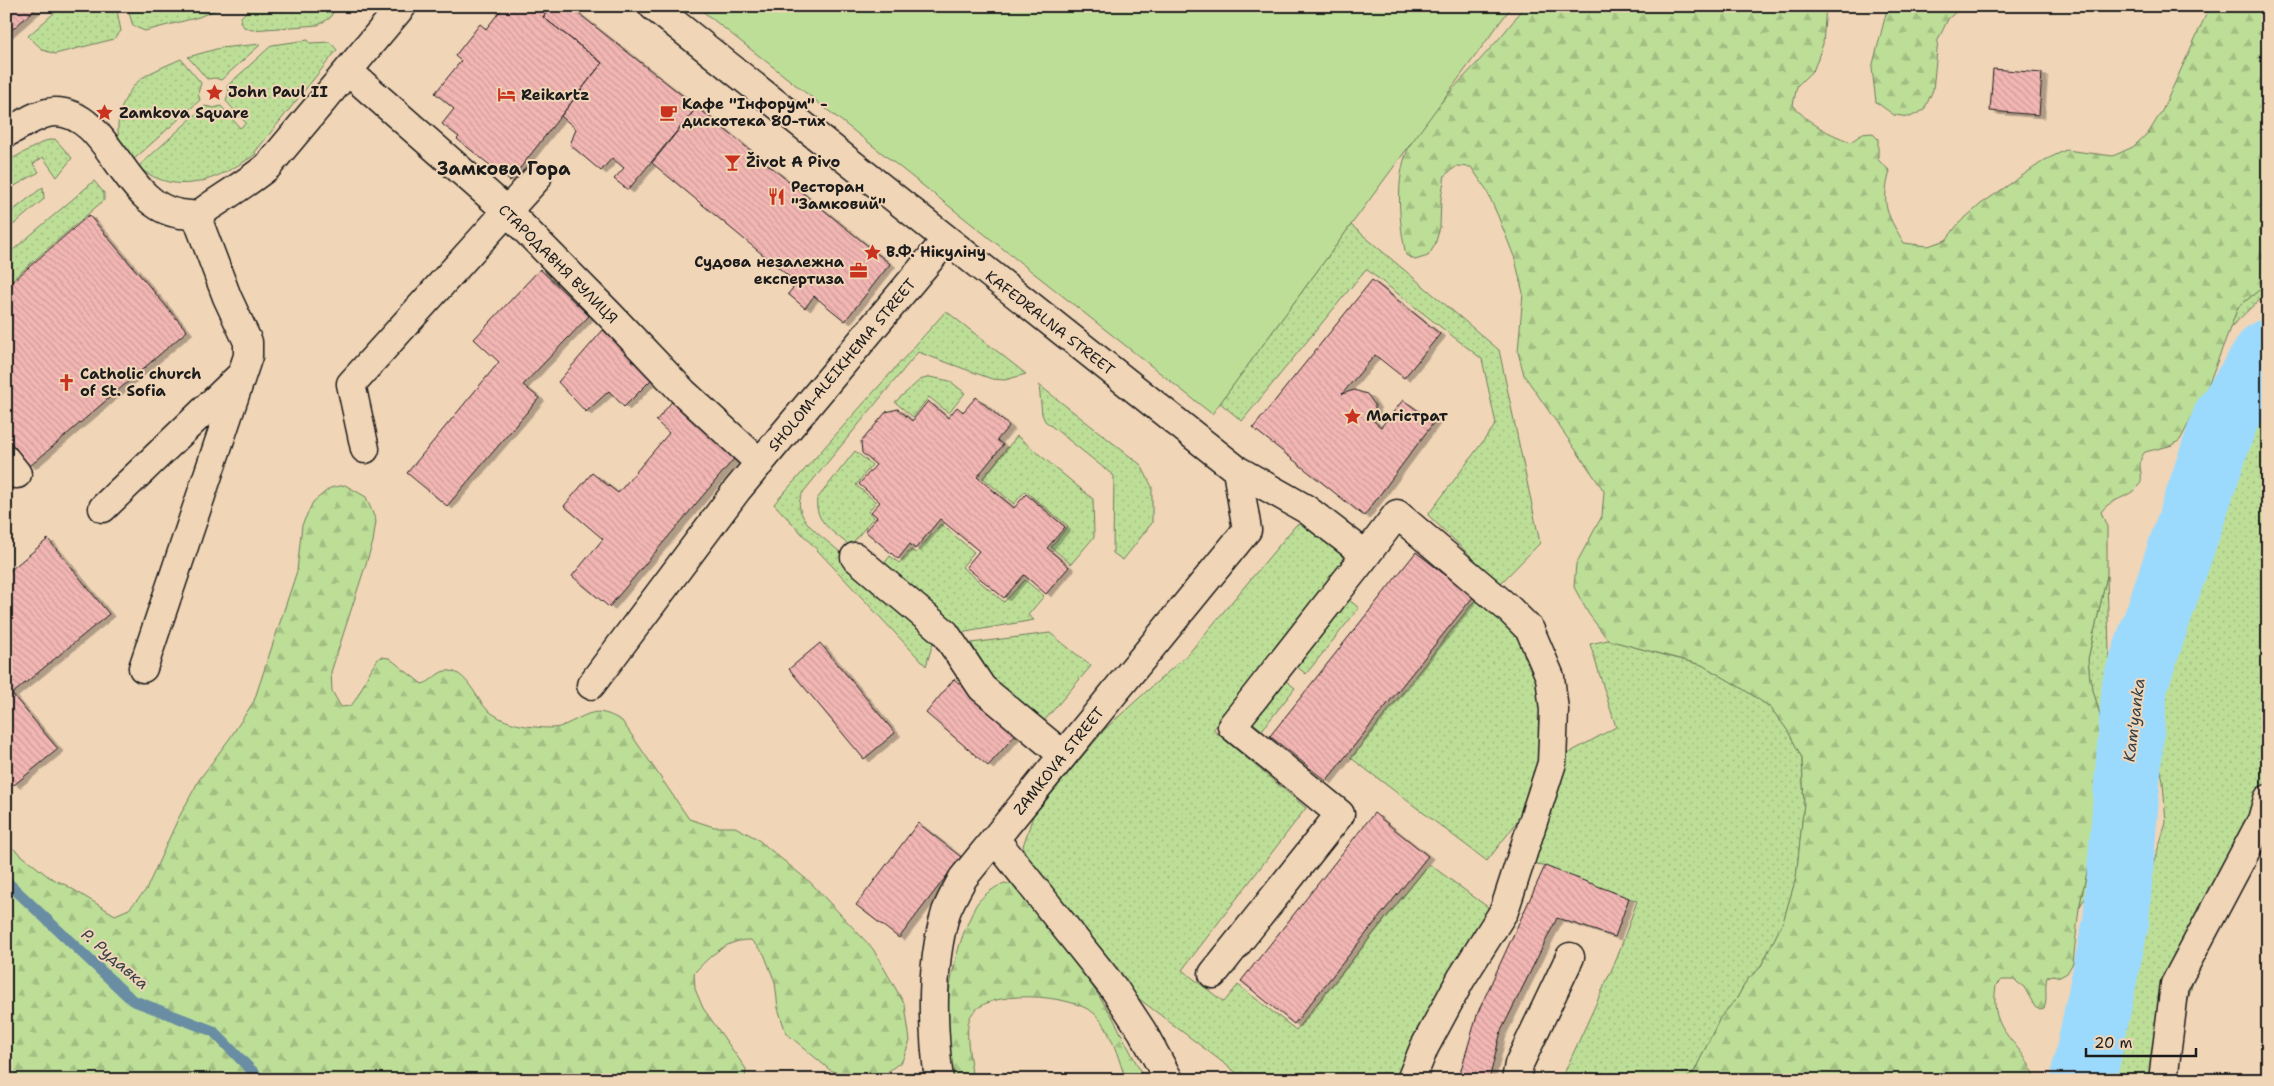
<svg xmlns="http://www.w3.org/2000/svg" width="2274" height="1086" font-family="'Shantell Sans',sans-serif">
  <defs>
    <pattern id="grass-dots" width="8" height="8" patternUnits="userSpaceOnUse" patternTransform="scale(1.25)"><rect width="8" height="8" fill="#bdde97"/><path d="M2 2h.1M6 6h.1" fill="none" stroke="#a2be82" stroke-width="1.8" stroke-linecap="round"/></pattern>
    <pattern id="forest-firs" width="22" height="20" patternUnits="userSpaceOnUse" patternTransform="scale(1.25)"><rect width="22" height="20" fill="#bdde97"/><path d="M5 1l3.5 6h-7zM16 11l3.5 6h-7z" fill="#a2be82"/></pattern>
    <pattern id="building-back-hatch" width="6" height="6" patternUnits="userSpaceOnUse" patternTransform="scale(1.25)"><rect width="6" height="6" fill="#f2b6b3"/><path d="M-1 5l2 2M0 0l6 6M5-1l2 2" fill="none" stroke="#cf9c99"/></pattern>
    <filter id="shadow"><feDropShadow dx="5.5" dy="3" stdDeviation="0" flood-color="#0004"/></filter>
  </defs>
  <rect width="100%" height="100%" fill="#f0d5b7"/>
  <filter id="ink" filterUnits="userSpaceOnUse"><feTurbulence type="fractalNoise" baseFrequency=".02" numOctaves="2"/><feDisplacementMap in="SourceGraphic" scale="10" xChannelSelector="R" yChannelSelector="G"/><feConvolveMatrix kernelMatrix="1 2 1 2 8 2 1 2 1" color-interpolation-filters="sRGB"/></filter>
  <g filter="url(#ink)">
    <path fill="url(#grass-dots)" stroke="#6c7d5a" d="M62,6H116L121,31L114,39L55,54L43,50L28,36Z
      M127,6H224L199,17L145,31L133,26Z
      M252,6H336L330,18L318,25L252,30L244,27L240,22L241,17Z
      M308,40L310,43L330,42L337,50L255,152L256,154C218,179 180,199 138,167L205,106L214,108L221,106L240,128L246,123L226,101L229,91L227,86L272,45Z
      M261,44L221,80L215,78L207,79L188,57L220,48Z
      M181,59L201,83L198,93L200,100L132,161C128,156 123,151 121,145C112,123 124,92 142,78C154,70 168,65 181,59Z
      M55,139L72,158L57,177L43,157L33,164L39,172L6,191V162L45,141Z
      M94,181L104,193V200L6,285V256Z
      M43,187L44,199L6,231V216Z
      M1351,225L1499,350L1540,543L1500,584L1428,515L1496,424L1482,359L1366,269L1242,421L1220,403Z
      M2268,283V291L2230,328L2238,307Z
      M946,311L1026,374L1005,380L992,379L918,352L804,491C786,516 825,538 841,553L843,558L935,636L926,666L774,504Z
      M930,377L950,381L965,393L949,413L929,397L913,417L895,402L920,380Z
      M2268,383V828L2202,949L2166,1080H2096L2094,1062L2101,1003L2108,970L2122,938L2140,907L2166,823L2163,782L2154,731L2163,572L2157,553L2158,543L2180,493L2255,399L2261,387Z
      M1039,385L1141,465L1152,487V523L1123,560L1113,553L1114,476L1045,421L1042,414Z
      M1017,436L1093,499L1094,537L1071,564L1051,547L1068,526L1025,491L1014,504L983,478Z
      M855,451L872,465L856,485L876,502L868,512L874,517L850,546C834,532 814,522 817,499Z
      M1305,523L1342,553L1343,563L1213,730L1306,808L1182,970L1224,1002L1238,985L1296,1030L1429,864L1489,908L1418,1032L1399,1080H1246L1130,992L1028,864L1023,846L1033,816L1106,728L1189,653L1296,525Z
      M941,524L974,552L962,567L1004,602L1025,580L1044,596L1028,615L1034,620L960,633L884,564L890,556L899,563L911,550L916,553Z
      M2107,575L2109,652L2118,721L2129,787L2125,818L2104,865L2079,908L2107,781L2099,711L2090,680L2088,659Z
      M1479,595L1523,637L1543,699L1541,769L1529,801L1514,826L1487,861L1351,758Z
      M1348,599L1359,608L1306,674L1296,666Z
      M1050,633L1091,666L1044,721L993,680L971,643Z
      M1608,640L1702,665L1740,687L1770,707L1788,731L1802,758L1804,803L1796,878L1783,922L1760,968L1747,980L1737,998L1720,1018L1694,1072L1684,1080H1561L1617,958L1637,901L1529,861L1556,797L1565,755L1616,727L1590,644Z
      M1285,680L1295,688L1262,730L1252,722Z"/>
    <path fill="url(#forest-firs)" stroke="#6c7d5a" d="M1524,6H1826L1823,44L1814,69L1797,86L1793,105C1807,123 1829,134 1851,142L1862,134L1872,133L1878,139V160L1890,171C1881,205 1886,213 1904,243L1928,246L1946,240L1959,223L1981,204L2045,160L2066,150L2113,156L2133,147L2149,132L2162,111L2210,6H2268V283L2238,307L2206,391L2180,440L2173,445L2145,452C2134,464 2146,476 2139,485C2129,499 2110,498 2101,512L2107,527V575L2088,659L2090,680L2099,711L2107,781L2079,908L2073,963L2067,973L2060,977L2053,975L2047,977C2044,988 2048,999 2044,1009L2040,1010L2035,1007L2024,987L2014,980H2001L1996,985C1988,1037 2023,1038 2035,1080H1684L1694,1072L1720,1018L1737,998L1747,980L1760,968L1783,922L1796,878L1804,803L1802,758L1788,731L1770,707L1740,687L1702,665L1608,640L1588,613L1574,587L1576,564L1602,516L1604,491L1524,375L1518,352L1523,293L1515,259L1498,216L1486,189L1471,167L1457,166L1445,175L1441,198L1440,227L1435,245L1428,256L1415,260L1406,255C1399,224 1395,178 1408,149C1412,140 1419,131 1425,123C1455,81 1496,49 1524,6Z
      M1888,6H1962L1948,19L1938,40L1933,90L1924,110L1910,117L1894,115L1876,102L1872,68Z
      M345,485L366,497L376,521L373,542L331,672L332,691L341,707L351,706C363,691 367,671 380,657L389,658L422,684C432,682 436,673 445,671C467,668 476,701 489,711C502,722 520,726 536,727C543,728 556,729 562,726C589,715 594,704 622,721L689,819L714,827H735L756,838L811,883L873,949L905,1005L910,1041L902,1061L881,1077L868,1080H859L830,1070L786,1033L778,1008L775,982L764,954L751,940C727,939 710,956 694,973L695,989L703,1008L746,1069L745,1080H6V843L49,877L64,884L115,915L129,909L146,890L177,821L199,780L230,738L254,701L297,571L302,525L313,502L330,488Z
      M1004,883L1013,885L1083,972L1112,1016L1145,1080H1126C1118,1058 1112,1031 1095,1014C1073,994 984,987 970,1017C964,1030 971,1061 972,1075L970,1080H954C938,1035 950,960 970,918C973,912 975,905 979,901C986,893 994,888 1004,883Z"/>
    <path fill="#bdde97" stroke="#6c7d5a" d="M696,6H1512L1212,414Z"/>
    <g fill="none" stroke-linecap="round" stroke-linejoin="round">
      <path stroke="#698ea3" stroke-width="11" d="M6,881L132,1000L213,1031L261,1080"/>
      <path stroke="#9cdafd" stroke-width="66" d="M2083,1080L2116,922L2135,684L2225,419L2268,352"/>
    </g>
    <path fill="url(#building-back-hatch)" stroke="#1c1c1c" filter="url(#shadow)" d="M6,6H39L6,35Z
      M504,6H551L543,17L602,63L510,181L457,139L459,137L442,124L454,109L435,93L461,61L455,56L480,24L486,29Z
      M551,6H569L697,107L628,190L614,179L624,168L612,158L601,171L570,145L576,129L561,116L602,63L543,17Z
      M1993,69L2042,73L2039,115L1990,111Z
      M697,107L890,264L845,321L814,296L805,308L788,294L797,283L652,163Z
      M89,215L187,331L30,466L6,436V287Z
      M540,269L589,316L523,385L539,398L447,506L407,473L499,362L474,339Z
      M1372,280L1440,334L1404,378L1375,355L1342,394L1354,390L1367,394L1375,405V412L1371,419L1381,427L1403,400L1434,422L1364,516L1253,428Z
      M603,330L652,379L624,407L609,391L586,412L558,382Z
      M976,397L1009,426L997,440L1003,445L977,477L1014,508L1026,494L1065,527L1047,548L1069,567L1046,594L1024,575L1004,598L966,567L979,551L940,519L915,549L910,544L898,559L865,531L877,517L871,512L880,502L859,484L876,465L862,453L861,442L886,412L898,409L912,421L928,401L948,418L957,407L963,412Z
      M674,399L738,454L609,607L572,576L603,539L564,506L592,473L618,493L669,433L656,421Z
      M48,539L109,614L12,694L58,749L14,785L6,775V574Z
      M1416,552L1473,597L1326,781L1270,736Z
      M820,643L895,733L864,759L789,669Z
      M954,679L1017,733L988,766L926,713Z
      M1374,813L1428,856L1294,1024L1241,981Z
      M918,823L961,857L899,938L856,905Z
      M1545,866L1629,898L1615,937L1557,918L1501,1031L1489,1080H1458L1478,1012Z"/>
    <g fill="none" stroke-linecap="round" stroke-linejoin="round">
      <defs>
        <path id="minor" d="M653,6L1237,470L1306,509L1366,555L1232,726L1340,814L1213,974
          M349,72L507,211L609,314L683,392L760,463
          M6,133C20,126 39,112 55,112C110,112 123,207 181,214C185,214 192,216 196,215C201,214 207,208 212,205C231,192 250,181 268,166L402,6
          M365,449L351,384L537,178
          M6,460L17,474
          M103,508L240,376
          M1366,555L1397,514L1509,609L1530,630L1550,677L1554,710L1552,763L1504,911L1461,979L1424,1048L1411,1080
          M855,557L945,633L982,688L1063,755
          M143,668L248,356V342L227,297L196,215
          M591,685L737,490L946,240
          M995,839L1115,990L1142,1031L1169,1080
          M939,1080C932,1025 930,965 946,912C950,901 957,889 963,878L1247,530L1237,470
          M1516,1080L1519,1064L1570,957
          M2163,1080L2175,984L2262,820L2268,799"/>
      </defs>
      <use href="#minor" stroke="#1c1c1c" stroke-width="31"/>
      <use href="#minor" stroke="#f0d5b7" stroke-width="28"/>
    </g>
  </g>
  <defs>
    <symbol id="sight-bare" viewBox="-9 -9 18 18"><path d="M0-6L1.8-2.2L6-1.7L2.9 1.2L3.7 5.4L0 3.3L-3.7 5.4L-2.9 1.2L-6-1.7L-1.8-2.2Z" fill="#c8321e" stroke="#f0d5b7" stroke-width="2.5" paint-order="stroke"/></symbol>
    <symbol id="hotel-bare" viewBox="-9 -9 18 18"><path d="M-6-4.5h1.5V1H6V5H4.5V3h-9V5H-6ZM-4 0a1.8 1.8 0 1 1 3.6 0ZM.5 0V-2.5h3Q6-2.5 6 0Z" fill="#c8321e" stroke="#f0d5b7" stroke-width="2.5" paint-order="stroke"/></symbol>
    <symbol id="cafe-bare" viewBox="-9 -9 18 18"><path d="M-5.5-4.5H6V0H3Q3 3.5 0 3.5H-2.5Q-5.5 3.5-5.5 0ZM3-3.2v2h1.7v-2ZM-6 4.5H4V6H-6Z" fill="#c8321e" stroke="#f0d5b7" stroke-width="2.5" paint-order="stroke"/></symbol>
    <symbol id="bar-bare" viewBox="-9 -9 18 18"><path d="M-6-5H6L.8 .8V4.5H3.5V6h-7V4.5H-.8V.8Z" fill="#c8321e" stroke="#f0d5b7" stroke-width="2.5" paint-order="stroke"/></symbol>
    <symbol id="restaurant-bare" viewBox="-9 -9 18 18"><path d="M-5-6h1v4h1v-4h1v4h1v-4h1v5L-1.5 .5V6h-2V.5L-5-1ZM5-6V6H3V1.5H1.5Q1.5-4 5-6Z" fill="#c8321e" stroke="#f0d5b7" stroke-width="2.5" paint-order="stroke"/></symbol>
    <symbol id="office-bare" viewBox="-9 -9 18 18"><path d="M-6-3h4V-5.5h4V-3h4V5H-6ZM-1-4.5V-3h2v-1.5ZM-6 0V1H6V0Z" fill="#c8321e" stroke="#f0d5b7" stroke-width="2.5" paint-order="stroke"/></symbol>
    <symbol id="church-bare" viewBox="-9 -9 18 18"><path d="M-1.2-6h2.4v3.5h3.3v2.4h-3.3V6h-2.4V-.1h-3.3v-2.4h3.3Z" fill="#c8321e" stroke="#f0d5b7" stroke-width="2.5" paint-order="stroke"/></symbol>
  </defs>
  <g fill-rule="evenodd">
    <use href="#sight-bare" x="202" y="80" width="25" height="25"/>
    <use href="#hotel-bare" x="494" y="82" width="25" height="25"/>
    <use href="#sight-bare" x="92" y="100" width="25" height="25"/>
    <use href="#cafe-bare" x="656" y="100" width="25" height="25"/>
    <use href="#bar-bare" x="720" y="150" width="25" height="25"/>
    <use href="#restaurant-bare" x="764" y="184" width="25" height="25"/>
    <use href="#sight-bare" x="860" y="240" width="25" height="25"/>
    <use href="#office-bare" x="846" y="258" width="25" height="25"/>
    <use href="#church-bare" x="54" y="370" width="25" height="25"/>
    <use href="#sight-bare" x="1340" y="404" width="25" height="25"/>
  </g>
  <g text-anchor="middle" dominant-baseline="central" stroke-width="4" stroke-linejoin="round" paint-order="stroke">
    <g font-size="15" font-weight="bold" fill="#1c1c1c" stroke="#f0d5b7" text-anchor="start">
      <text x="228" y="92">John Paul II</text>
      <text x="521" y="95">Reikartz</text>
      <text x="682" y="104">Кафе "Інфорум" -<tspan x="682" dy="17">дискотека 80-тих</tspan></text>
      <text x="119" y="113">Zamkova Square</text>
      <text x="746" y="162">Život A Pivo</text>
      <text x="791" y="187">Ресторан<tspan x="791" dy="17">"Замковий"</tspan></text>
      <text x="886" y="252">В.Ф. Нікуліну</text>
      <text x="844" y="262" text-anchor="end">Судова незалежна<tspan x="844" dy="17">експертиза</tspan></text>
      <text x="80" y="374">Catholic church<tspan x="80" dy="17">of St. Sofia</tspan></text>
      <text x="1366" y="416">Магістрат</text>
    </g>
    <g font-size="15" fill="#1c1c1c" stroke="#f0d5b7">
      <text transform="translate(558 264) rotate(45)">СТАРОДАВНЯ ВУЛИЦЯ</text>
      <text transform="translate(1050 323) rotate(38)">KAFEDRALNA STREET</text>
      <text transform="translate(842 365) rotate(-50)">SHOLOM-ALEIKHEMA STREET</text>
      <text transform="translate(1059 761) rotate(-51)">ZAMKOVA STREET</text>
    </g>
    <g font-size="16" font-style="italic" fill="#364249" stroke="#f0d5b7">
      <text transform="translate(2134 720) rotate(-83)">Kam'yanka</text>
      <text transform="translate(115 959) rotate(41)">Р. Рудавка</text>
    </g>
    <g font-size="18" font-weight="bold" fill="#1c1c1c" stroke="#f0d5b7">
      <text x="504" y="169">Замкова Гора</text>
    </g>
  </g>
  <rect width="2274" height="1086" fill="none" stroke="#f0d5b7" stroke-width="25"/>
  <rect x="12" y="12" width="2249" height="1061" fill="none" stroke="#1c1c1c" stroke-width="2" filter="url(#ink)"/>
  <path d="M2086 1048v8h110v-8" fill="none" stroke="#1c1c1c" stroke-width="2.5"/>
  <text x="2094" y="1048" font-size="15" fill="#1c1c1c" stroke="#f0d5b7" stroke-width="4" paint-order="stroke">20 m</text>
</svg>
